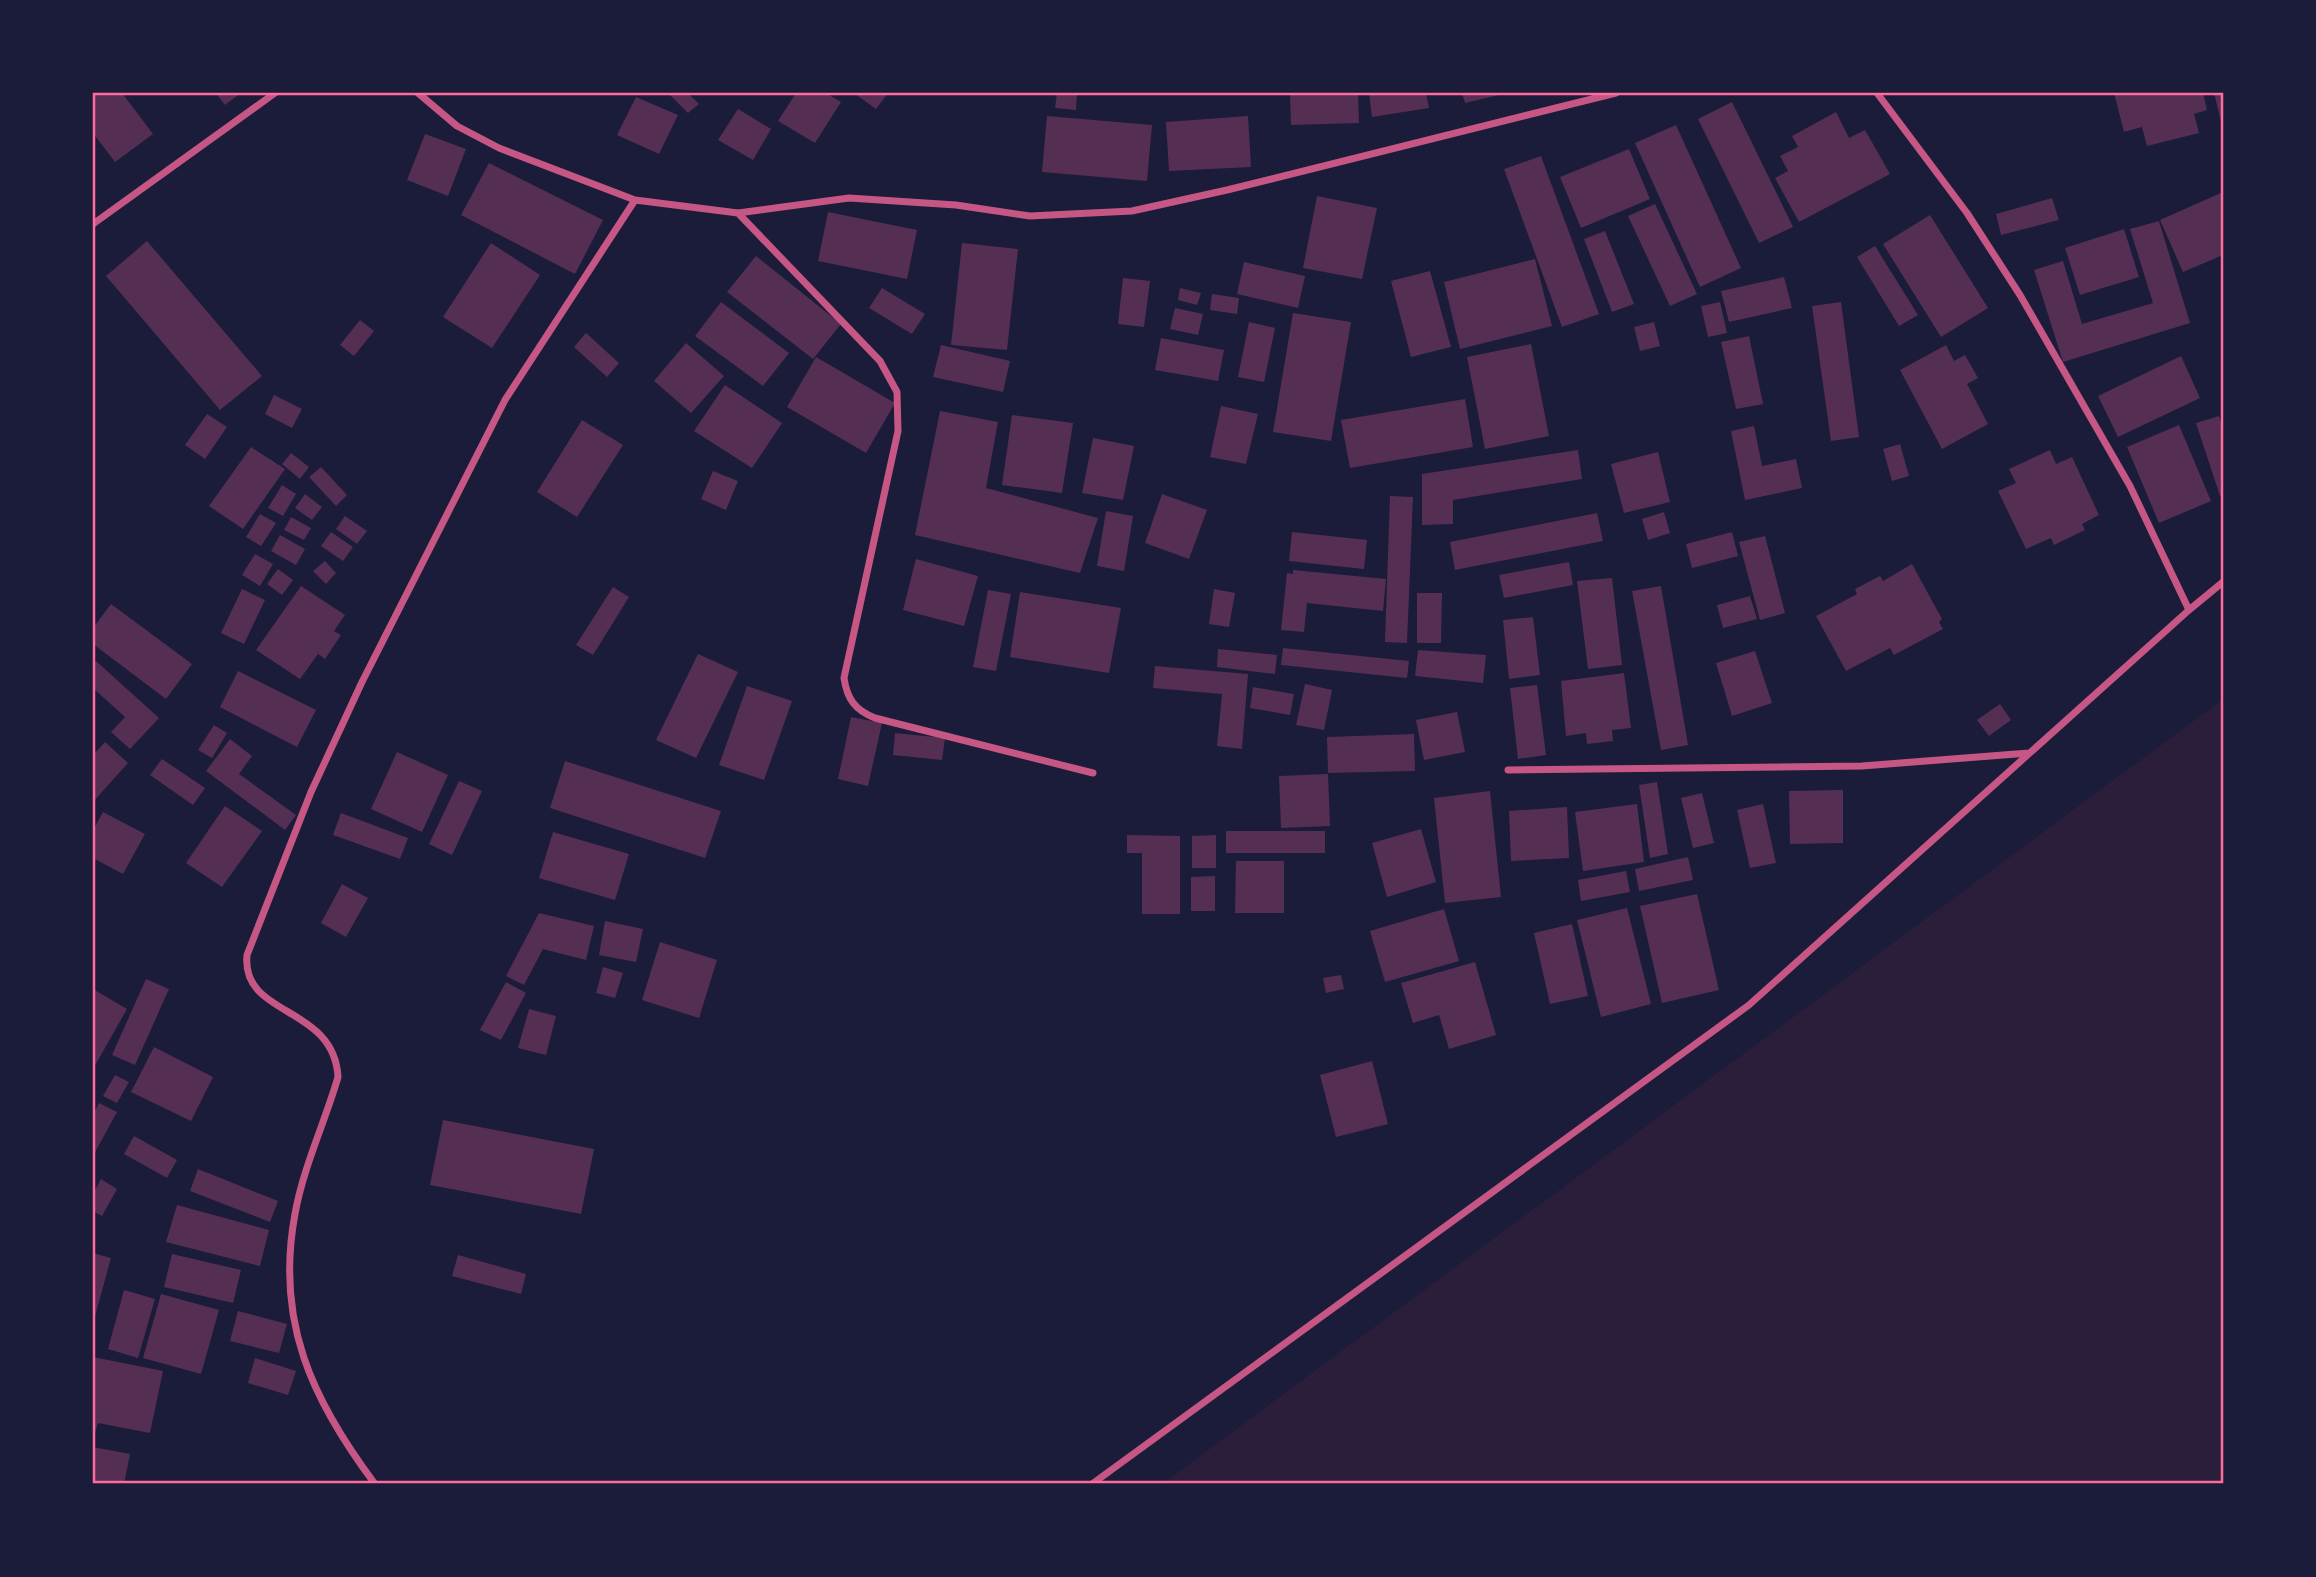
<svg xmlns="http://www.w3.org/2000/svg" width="2316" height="1577" font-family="'Fira Sans',sans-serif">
  <rect width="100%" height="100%" fill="#1b1b3a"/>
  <path fill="#2a1e3b" d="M2223,699V1484H1162Z"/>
  <path fill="#542f53" d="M93,93H122L153,134L115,162L93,133Z
    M216,93H241L225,105Z
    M672,93H688L699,104L688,113L670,95Z
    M796,93H826L841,102L815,143L778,121Z
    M854,93H888L876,109Z
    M1057,93H1077L1076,110L1055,108Z
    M1290,93H1358L1359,123L1291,125Z
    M1369,93H1426L1429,108L1372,117Z
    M1462,93H1503V94L1465,103Z
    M2114,93H2203L2207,110L2194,114L2199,133L2147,146L2142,127L2124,132Z
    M2214,93H2223V121H2221Z
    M636,97L678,115L659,154L617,135Z
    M1732,102L1793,227L1759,243L1698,119Z
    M738,109L771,129L753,160L718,140Z
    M1836,112L1849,138L1865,130L1890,174L1799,222L1775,178L1788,171L1780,156L1798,147L1792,136Z
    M1047,116L1152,125L1147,181L1042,172Z
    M1248,116L1251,167L1169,171L1166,122Z
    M1676,125L1741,268L1700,287L1635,143Z
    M425,134L466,149L448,196L407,180Z
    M1629,149L1650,199L1581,228L1560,177Z
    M1541,156L1599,314L1562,327L1504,169Z
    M489,163L603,220L575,274L461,215Z
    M2223,192V255L2183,272L2160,220Z
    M1317,196L1377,208L1362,279L1303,268Z
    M2052,198L2059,220L2001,235L1996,214Z
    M1655,204L1697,294L1670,306L1628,216Z
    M828,212L917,230L907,279L818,261Z
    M1930,215L1988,308L1941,337L1883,244Z
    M2159,221L2190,323L2063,362L2034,270L2063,261L2082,324L2153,303L2130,229Z
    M2124,229L2139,277L2080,295L2065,248Z
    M1605,231L1634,304L1612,312L1584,239Z
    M147,241L262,376L220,410L106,276Z
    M491,243L540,275L492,348L443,317Z
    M962,243L1018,249L1007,350L951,345Z
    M1875,246L1918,315L1899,326L1857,257Z
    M756,256L841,324L813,359L727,292Z
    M1535,259L1552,326L1460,349L1444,282Z
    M1244,262L1305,276L1298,308L1237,294Z
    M1430,271L1451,347L1411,357L1391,281Z
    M1784,277L1792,308L1729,322L1721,291Z
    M1123,278L1150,281L1144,327L1118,324Z
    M882,288L925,314L912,334L869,308Z
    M1180,288L1201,293L1197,305L1178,300Z
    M1212,294L1239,298L1237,314L1210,310Z
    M721,302L789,353L763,386L695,336Z
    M1720,302L1727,333L1708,337L1701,306Z
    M1841,302L1859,437L1831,441L1812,306Z
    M1175,308L1203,314L1198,335L1170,329Z
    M1293,313L1351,322L1331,441L1273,432Z
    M360,320L374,331L354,356L340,345Z
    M1249,322L1275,328L1264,382L1238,377Z
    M1654,322L1660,346L1640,351L1634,327Z
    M586,333L619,363L607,377L574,347Z
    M1749,336L1763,404L1736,409L1721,342Z
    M1161,338L1224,350L1218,381L1155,370Z
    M686,343L724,376L691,413L654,381Z
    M1531,344L1549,436L1485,449L1467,357Z
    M941,345L1010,361L1003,392L933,377Z
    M1946,345L1954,361L1965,355L1978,378L1967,384L1988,424L1942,449L1900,370Z
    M2181,356L2200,398L2118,437L2098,396Z
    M816,357L895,403L866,453L787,407Z
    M725,385L782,423L752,468L694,431Z
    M274,395L302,409L292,428L265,414Z
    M1465,399L1473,447L1350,468L1341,420Z
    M1221,406L1258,414L1246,464L1210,457Z
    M940,411L998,422L986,488L1098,518L1080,573L915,535Z
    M207,414L227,427L205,459L185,445Z
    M1012,415L1073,423L1062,493L1002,485Z
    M2219,416L2223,429V495L2220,496L2196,423Z
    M582,420L623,445L577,517L537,492Z
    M2179,425L2211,501L2159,523L2127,447Z
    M1754,426L1762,466L1796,459L1802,488L1745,500L1731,431Z
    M1093,438L1134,446L1123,500L1082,493Z
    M1900,444L1909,476L1892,481L1883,449Z
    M251,447L285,469L243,529L209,506Z
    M1578,450L1582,479L1453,500V524L1422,525V474Z
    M2050,450L2056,464L2072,457L2099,515L2082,524L2085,530L2054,545L2051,538L2026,549L1998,491L2016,483L2009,469Z
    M1658,452L1670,502L1624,513L1611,464Z
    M291,453L309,467L300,479L282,464Z
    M321,467L347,495L336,506L309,477Z
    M713,471L738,481L726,510L701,499Z
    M282,485L296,494L283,516L268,508Z
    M305,494L322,507L312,520L295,508Z
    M1162,494L1207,510L1189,559L1145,543Z
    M1390,496L1413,497L1407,643L1385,642Z
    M1106,511L1133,516L1124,571L1097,566Z
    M1664,512L1670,533L1648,540L1642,519Z
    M1597,513L1603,541L1455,570L1450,542Z
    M260,514L276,523L261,546L246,537Z
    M345,516L367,531L357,544L336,529Z
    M291,517L311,528L304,540L284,530Z
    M331,532L353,547L343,561L321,546Z
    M1292,532L1367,540L1364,569L1289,561Z
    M1732,532L1738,556L1692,568L1686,544Z
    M280,535L305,549L296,565L271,551Z
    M1765,536L1785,613L1760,620L1739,542Z
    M255,554L273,564L260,586L242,575Z
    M916,559L978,576L964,626L903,610Z
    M325,561L336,573L326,584L313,571Z
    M1569,562L1573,585L1504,598L1499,575Z
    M1912,564L1942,619L1939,622L1943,629L1894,655L1890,648L1846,671L1816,616L1857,594L1855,589L1880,576L1883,581Z
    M278,569L293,580L282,595L267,584Z
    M1293,570L1386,579L1383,611L1307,603L1304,632L1281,630L1287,573L1293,574Z
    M1612,578L1622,665L1588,669L1577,581Z
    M301,586L345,615L334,631L341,635L325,659L318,654L300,679L256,650Z
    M1661,586L1688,745L1661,750L1632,591Z
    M613,587L629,597L593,655L576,645Z
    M242,589L265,600L244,644L221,633Z
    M1214,589L1235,593L1229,627L1209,624Z
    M988,590L1011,594L996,671L973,667Z
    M1020,592L1121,608L1109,673L1010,657Z
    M1417,593H1442L1441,643H1417Z
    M1750,596L1757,619L1723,628L1717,605Z
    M111,604L192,664L166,699L93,644V628Z
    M1533,617L1540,675L1509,679L1503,620Z
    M1283,648L1409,661L1407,678L1281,665Z
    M1218,649L1277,655L1275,674L1217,667Z
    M1418,650L1486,655L1483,683L1415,676Z
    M1755,651L1772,703L1732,716L1716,663Z
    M698,654L738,672L696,758L656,740Z
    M96,661L159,718L130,749L111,732L125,717L93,688V665Z
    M1155,666L1248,674L1242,749L1217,746L1222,694L1153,688Z
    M238,671L316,710L297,747L220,707Z
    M1624,673L1631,728L1612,730L1613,741L1587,744L1586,733L1566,736L1561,681Z
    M1305,684L1332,690L1324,730L1296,725Z
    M1537,685L1546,755L1518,759L1510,688Z
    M747,686L792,701L764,780L719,765Z
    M1253,687L1294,694L1290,715L1250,708Z
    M2000,704L2011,720L1989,736L1977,720Z
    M1457,712L1465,752L1424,760L1416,720Z
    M851,717L882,723L868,786L838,779Z
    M214,725L227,733L212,758L198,750Z
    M895,733L945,738L942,760L893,755Z
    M1414,734L1415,771L1328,773L1327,737Z
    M230,739L252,756L239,774L296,815L285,830L206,771Z
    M105,742L128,763L93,802V755Z
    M397,752L448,775L422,832L371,809Z
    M162,759L205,788L193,805L150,775Z
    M565,761L721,811L705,858L550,808Z
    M1328,774L1330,826L1281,828L1279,776Z
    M459,781L482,791L452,855L429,844Z
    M1657,782L1668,854L1650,858L1639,785Z
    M1843,790V843L1790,844L1789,791Z
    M1490,791L1501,897L1445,903L1434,798Z
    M1702,793L1714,843L1693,848L1681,798Z
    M1637,804L1644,862L1583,871L1575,812Z
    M1763,804L1776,863L1750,868L1737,810Z
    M225,806L262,831L222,887L186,863Z
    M1567,807L1569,858L1511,861L1509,811Z
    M103,812L145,834L123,874L93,858V830Z
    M341,813L408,838L400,859L333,835Z
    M1421,829L1436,882L1387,897L1372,843Z
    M1226,831H1325V853H1226Z
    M553,832L629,854L615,900L539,878Z
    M1127,835L1180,836V914H1142V853H1127Z
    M1216,835V868H1192V836Z
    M1688,857L1693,880L1639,891L1635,869Z
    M1236,861H1284V913H1235Z
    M1626,871L1630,892L1581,901L1578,880Z
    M1215,876V911H1191V877Z
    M342,884L368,898L346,937L321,923Z
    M1697,894L1719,990L1662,1003L1640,906Z
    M1627,908L1651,1004L1601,1017L1577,920Z
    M1444,909L1459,961L1385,982L1370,931Z
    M539,913L594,926L586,960L543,949L524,985L506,976Z
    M605,921L643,929L636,962L599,955Z
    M1572,924L1588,996L1550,1004L1534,933Z
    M660,942L717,960L699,1018L642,1000Z
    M1475,962L1496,1035L1449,1049L1439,1015L1413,1023L1401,983Z
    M603,967L623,973L615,998L596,993Z
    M1341,975L1344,989L1326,993L1323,978Z
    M146,979L169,989L135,1065L112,1055Z
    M506,982L526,993L501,1040L480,1030Z
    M93,989L127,1009L93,1069Z
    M529,1009L556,1016L546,1055L518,1048Z
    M154,1047L213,1077L191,1121L131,1092Z
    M1372,1061L1388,1124L1336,1137L1320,1075Z
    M115,1075L129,1082L117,1103L103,1096Z
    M99,1103L117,1112L93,1156V1115Z
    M443,1120L594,1149L581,1214L430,1185Z
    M134,1136L177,1160L167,1178L124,1154Z
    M198,1169L278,1201L270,1222L190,1191Z
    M101,1179L117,1189L102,1216L93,1211V1194Z
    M177,1205L269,1230L260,1266L166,1242Z
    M93,1253L111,1258L94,1320H93Z
    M172,1254L241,1270L233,1303L164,1287Z
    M458,1255L526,1274L521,1294L452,1276Z
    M124,1290L155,1299L138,1358L108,1349Z
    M161,1294L219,1310L201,1374L143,1358Z
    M238,1311L287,1324L279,1353L230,1341Z
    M93,1357L163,1371L150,1433L98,1423L93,1439Z
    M255,1358L296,1371L288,1395L248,1383Z
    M93,1447L130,1454L124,1484H93Z"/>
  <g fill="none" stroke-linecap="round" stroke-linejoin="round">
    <path stroke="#c65784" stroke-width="7" d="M418,93L457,126L499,148L635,200L738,213L849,198L956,205L1030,216L1132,211L1227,190L1616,93
      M1877,93L1967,213L2020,295L2130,486L2189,610
      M738,213L880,361L897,392L898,431L844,678C847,699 855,710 875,718L1093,773
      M93,224L275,93
      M1508,770L1862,766L2029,753
      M375,1484C312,1400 275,1321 295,1214C303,1168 325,1122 338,1077C334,1004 241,1018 247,955L311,792L362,682L505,400L635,200
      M1092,1484L1749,1005L2189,610L2223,582"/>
  </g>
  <rect width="2316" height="1577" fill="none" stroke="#1b1b3a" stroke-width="189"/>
  <rect x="94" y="94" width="2128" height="1388" fill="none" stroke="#ff6b9d" stroke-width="2.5"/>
</svg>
